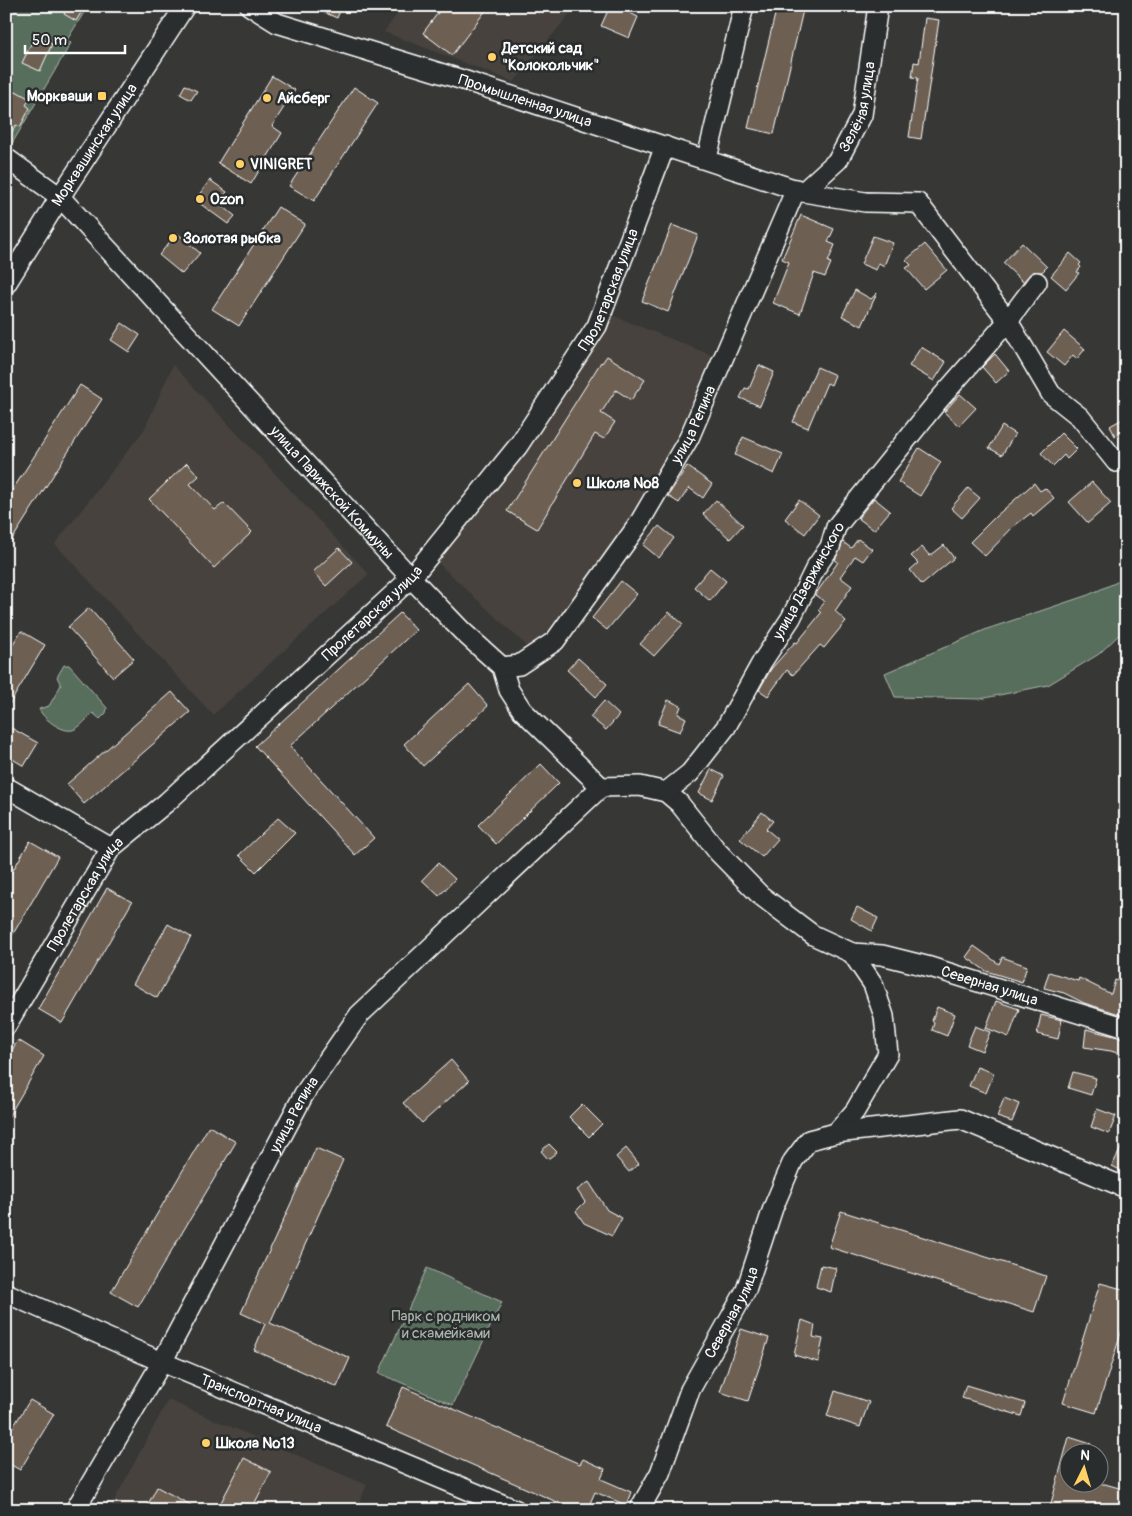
<svg xmlns="http://www.w3.org/2000/svg" width="1132" height="1516" font-family="Pangolin,sans-serif">
  <rect width="100%" height="100%" fill="#373735"/>
  <filter id="ink" filterUnits="userSpaceOnUse"><feTurbulence type="fractalNoise" baseFrequency=".02" numOctaves="2"/><feDisplacementMap in="SourceGraphic" scale="10" xChannelSelector="R" yChannelSelector="G"/><feConvolveMatrix kernelMatrix="1 2 1 2 8 2 1 2 1" color-interpolation-filters="sRGB"/></filter>
  <g filter="url(#ink)">
    <path fill="#47433e" d="M403,6H576L514,82L384,32Z
      M614,316L716,357L639,511L532,651L435,560L524,455Z
      M173,365L369,574L213,715L55,544L144,430Z
      M168,1400L367,1485L356,1510H109Z"/>
    <path fill="#586e5b" stroke="#acb6ad" d="M6,6H88L67,40L71,43L13,142L6,138Z
      M1126,578V628L1099,654L1048,685L980,699L895,697L885,673L987,629L1088,595Z
      M64,665H69L107,708L106,713L100,719L93,713C88,717 82,726 75,729C65,735 43,719 39,709L49,706L61,685L57,677Z
      M427,1268L502,1302L453,1405L379,1373Z"/>
    <path fill="#6d6053" stroke="#fff" d="M68,6H85L76,21L64,14Z
      M310,6H342L337,18Z
      M443,6H489L452,55L423,33Z
      M610,6H630L628,12L638,17L629,38L601,26Z
      M777,6H804L774,134L748,128Z
      M925,18L939,20L921,139L909,137L918,78L912,77L914,62L919,63Z
      M35,36L52,44L40,71L22,63Z
      M272,76L295,90L272,126L282,133L251,184L218,163Z
      M185,85L197,91L191,100L180,94Z
      M354,87L378,103L314,201L289,186Z
      M16,91L30,99L26,105L30,108L20,127L16,125L6,142V109Z
      M210,180L227,192L219,203L235,216L228,224L195,200Z
      M278,207L305,224L239,326L212,309Z
      M801,215L834,229L828,242L835,245L828,262L831,263L825,277L814,273L800,314L773,303L789,262L782,259Z
      M672,225L698,235L668,312L642,301Z
      M177,233L200,253L182,274L159,255Z
      M873,236L893,243L884,266L879,263L876,270L861,264Z
      M1022,243L1047,267L1042,272H1032L1023,282L1003,263Z
      M925,244L947,270L924,289L906,268L911,265L906,260Z
      M1070,253L1081,263L1079,265L1081,267L1077,272L1079,273L1066,289L1051,276Z
      M855,290L871,299L877,293L862,326L842,316Z
      M122,323L140,335L129,352L111,340Z
      M1064,331L1085,349L1077,359L1073,355L1064,366L1047,352Z
      M921,347L946,362L934,381L909,366Z
      M995,354L1009,371L996,383L982,367Z
      M607,356L645,380L631,400L616,390L601,413L615,422L604,439L595,434L537,529L507,511L601,362L602,363Z
      M759,365L774,372L760,406L740,398L745,388L749,389Z
      M817,367L835,375L831,385L827,383L808,428L793,422Z
      M80,385L102,399L6,549V500Z
      M960,394L976,408L959,426L944,412Z
      M1126,417V430L1115,436L1110,426Z
      M1002,426L1015,434L1002,455L989,448Z
      M1061,433L1077,449L1067,459L1064,455L1053,466L1041,453Z
      M743,437L783,454L774,474L735,455Z
      M919,448L941,462L920,496L898,482Z
      M187,463L199,476L190,484L215,510L224,503L252,532L214,568L149,499Z
      M687,466L712,484L703,498L689,488L679,503L668,496Z
      M1092,482L1111,503L1088,523L1069,502Z
      M1034,483L1040,491L1045,488L1054,498L1033,516L1031,513L1014,526L985,556L970,542L995,517Z
      M968,488L980,498L962,518L951,508Z
      M874,498L890,511L874,530L858,518Z
      M716,500L743,525L730,539L703,514Z
      M799,500L819,515L805,534L785,519Z
      M659,526L674,538L659,558L643,545Z
      M858,539L872,549L863,561L855,556L840,577L852,586L835,611L846,621L824,648L820,645L793,675L787,670L768,696L759,690L771,669L795,642L797,643L821,613L818,610L825,602L815,595L838,562L835,560L843,542L851,548Z
      M944,545L954,558L922,585L910,570L918,563L911,556L922,547L930,556Z
      M339,548L352,562L326,586L313,572Z
      M710,568L726,581L710,601L694,587Z
      M621,581L637,594L607,630L592,618Z
      M89,608L134,659L113,677L68,627Z
      M669,612L683,624L654,656L640,644Z
      M400,613L416,630L290,746L374,838L355,855L255,746Z
      M21,631L45,645L6,710V655Z
      M578,658L607,684L596,697L567,670Z
      M469,684L488,706L423,766L404,744Z
      M172,692L190,712L84,804L67,784Z
      M668,700L681,706L678,714L686,718L680,732L658,724Z
      M604,701L619,715L606,730L590,717Z
      M6,725L38,743L24,766L6,755Z
      M541,764L559,783L496,844L478,825Z
      M711,769L724,776L712,800L699,793Z
      M762,812L773,821L766,829L778,839L762,857L740,839Z
      M278,818L295,833L256,872L239,855Z
      M30,841L58,857L6,946V882Z
      M438,863L455,879L439,896L422,880Z
      M107,888L132,902L62,1023L38,1009Z
      M857,907L878,918L872,931L851,919Z
      M168,924L191,937L157,998L133,984Z
      M974,946L999,964L1002,957L1027,966L1022,982L986,971L966,957Z
      M1049,972L1078,981L1079,978L1111,994L1115,980L1126,983V1016L1084,1003L1064,993L1044,988Z
      M996,1001L1019,1009L1009,1037L986,1028Z
      M937,1007L955,1014L947,1036L932,1030L934,1023L932,1021Z
      M1041,1015L1062,1020L1058,1039L1037,1034Z
      M975,1026L990,1032L982,1051L967,1045Z
      M1086,1029L1126,1039V1056L1111,1051L1084,1047Z
      M18,1040L44,1056L6,1121V1060Z
      M451,1060L469,1081L422,1123L403,1103Z
      M977,1067L994,1073L986,1093L969,1086Z
      M1073,1072L1096,1078L1091,1095L1068,1088Z
      M1004,1098L1019,1104L1012,1122L997,1117Z
      M582,1104L602,1124L589,1137L569,1117Z
      M1097,1109L1116,1116L1109,1134L1091,1127Z
      M209,1126L236,1142L138,1307L111,1292Z
      M1126,1138V1173L1112,1166Z
      M549,1144L557,1152L548,1159L541,1151Z
      M316,1148L343,1160L270,1323L350,1358L337,1387L254,1350L265,1324L241,1313Z
      M626,1148L639,1164L629,1172L616,1157Z
      M589,1182L607,1210L622,1218L612,1236L584,1223L576,1211L585,1202L577,1190Z
      M841,1211L1046,1276L1034,1312L829,1247Z
      M821,1265L836,1268L831,1292L816,1287Z
      M1100,1283L1126,1290V1317L1096,1413L1063,1403Z
      M802,1320L815,1325L813,1337L823,1339L818,1362L794,1355Z
      M741,1329L769,1338L748,1401L720,1392Z
      M966,1385L1025,1403L1021,1416L962,1398Z
      M403,1387L580,1464L583,1459L605,1469L601,1479L631,1492L626,1505L595,1492L587,1510H575L386,1427Z
      M835,1391L869,1402L860,1427L827,1416Z
      M30,1400L54,1414L20,1470L6,1462V1438Z
      M1069,1437L1091,1444L1089,1454H1070V1484H1105L1126,1490V1508L1114,1505L1112,1510H1060L1050,1507Z
      M244,1458L271,1472L251,1510H217Z
      M157,1487L200,1510H145Z"/>
    <g fill="none" stroke-linecap="round" stroke-linejoin="round">
      <defs>
        <g id="minor">
          <path id="s1" d="M250,6L277,23L463,80L803,192L865,202L918,203L1008,321L1051,394L1080,417L1116,462"/>
          <path id="s2" d="M6,158L60,197L411,578L462,631L502,667L509,690L522,710L601,787"/>
          <path d="M707,158L744,6"/>
          <path id="s3" d="M803,192L838,160L862,115L878,6"/>
          <path id="s4" d="M6,284L60,197L185,6"/>
          <path id="s5" d="M502,667L519,665L555,641L638,525L689,438L796,189"/>
          <path d="M6,787L111,848"/>
          <path d="M601,787L640,786L666,792L679,803L718,852L760,895L813,935L852,953L873,984L884,1016L888,1054L855,1111L836,1133"/>
          <path d="M666,792L690,773L726,727L762,662L791,618L816,567L830,547L836,527L937,402L1008,321L1037,282"/>
          <path id="s6" d="M852,953L882,955L930,967L1126,1028"/>
          <path id="s7" d="M6,1026L111,848L167,802L411,578L518,446L597,326L665,146"/>
          <path id="s8" d="M6,1293L162,1362L516,1510"/>
          <path id="s9" d="M75,1510L162,1362L304,1094L359,1015L601,787"/>
          <path id="s10" d="M639,1510L660,1473L690,1390L746,1290L773,1208L793,1161L809,1140L836,1133L960,1119L1126,1188"/>
        </g>
      </defs>
      <use href="#minor" stroke="#fff" stroke-width="22"/>
      <use href="#minor" stroke="#2a2d2e" stroke-width="19"/>
    </g>
  </g>
  <g fill="#ffd166" stroke="#2a2d2e" stroke-width="2">
    <circle cx="492" cy="57" r="5"/>
    <rect x="97" y="91" width="10" height="10" rx="2.5"/>
    <circle cx="267" cy="98" r="5"/>
    <circle cx="240" cy="164" r="5"/>
    <circle cx="200" cy="199" r="5"/>
    <circle cx="173" cy="238" r="5"/>
    <circle cx="577" cy="483" r="5"/>
    <circle cx="206" cy="1443" r="5"/>
  </g>
  <g text-anchor="middle" dominant-baseline="central" stroke-width="5" stroke-linejoin="round" paint-order="stroke">
    <g font-size="15" font-weight="bold" fill="#fff" stroke="#2a2d2e" text-anchor="start">
      <text x="502" y="48">Детский сад<tspan x="502" dy="17">"Колокольчик"</tspan></text>
      <text x="92" y="96" text-anchor="end">Моркваши</text>
      <text x="277" y="98">Айсберг</text>
      <text x="250" y="164">VINIGRET</text>
      <text x="210" y="199">Ozon</text>
      <text x="183" y="238">Золотая рыбка</text>
      <text x="587" y="483">Школа №8</text>
      <text x="216" y="1443">Школа №13</text>
    </g>
    <g font-size="15" fill="#fff" stroke="#2a2d2e">
      <text stroke="none"><textPath href="#s1" startOffset="292">Промышленная улица</textPath></text>
      <text stroke="none"><textPath href="#s3" startOffset="105">Зелёная улица</textPath></text>
      <text stroke="none"><textPath href="#s4" startOffset="165">Морквашинская улица</textPath></text>
      <text stroke="none"><textPath href="#s7" startOffset="962">Пролетарская улица</textPath></text>
      <text stroke="none"><textPath href="#s5" startOffset="318">улица Репина</textPath></text>
      <text stroke="none"><textPath href="#s2" startOffset="468">улица Парижской Коммуны</textPath></text>
      <text transform="translate(809 581) rotate(-61)">улица Дзержинского</text>
      <text stroke="none"><textPath href="#s7" startOffset="558">Пролетарская улица</textPath></text>
      <text stroke="none"><textPath href="#s7" startOffset="154">Пролетарская улица</textPath></text>
      <text stroke="none"><textPath href="#s6" startOffset="142">Северная улица</textPath></text>
      <text stroke="none"><textPath href="#s9" startOffset="452">улица Репина</textPath></text>
      <text stroke="none"><textPath href="#s10" startOffset="219">Северная улица</textPath></text>
      <text stroke="none"><textPath href="#s8" startOffset="278">Транспортная улица</textPath></text>
    </g>
    <g font-size="15" fill="#acb6ad" stroke="#2a2d2e">
      <text x="446" y="1316">Парк с родником<tspan x="446" dy="17">и скамейками</tspan></text>
    </g>
  </g>
  <rect width="1132" height="1516" fill="none" stroke="#2a2d2e" stroke-width="25"/>
  <rect x="12" y="12" width="1107" height="1491" fill="none" stroke="#fff" stroke-width="2" filter="url(#ink)"/>
  <g transform="translate(1084 1468) rotate(5)"><circle r="24" fill="#2a2d2e" stroke="#7f8182"/>
  <path d="M0-4L9 19L0 12L-9 19Z" fill="#ffd166"/>
  <text y="-8" font-size="14" font-weight="bold" text-anchor="middle" fill="#ffffff">N</text>
  </g>
  <path d="M25 45v8h100v-8" fill="none" stroke="#ffffff" stroke-width="2.5"/>
  <text x="32" y="45" font-size="15" fill="#ffffff" stroke="#2a2d2e" stroke-width="4" paint-order="stroke">50 m</text>
</svg>
